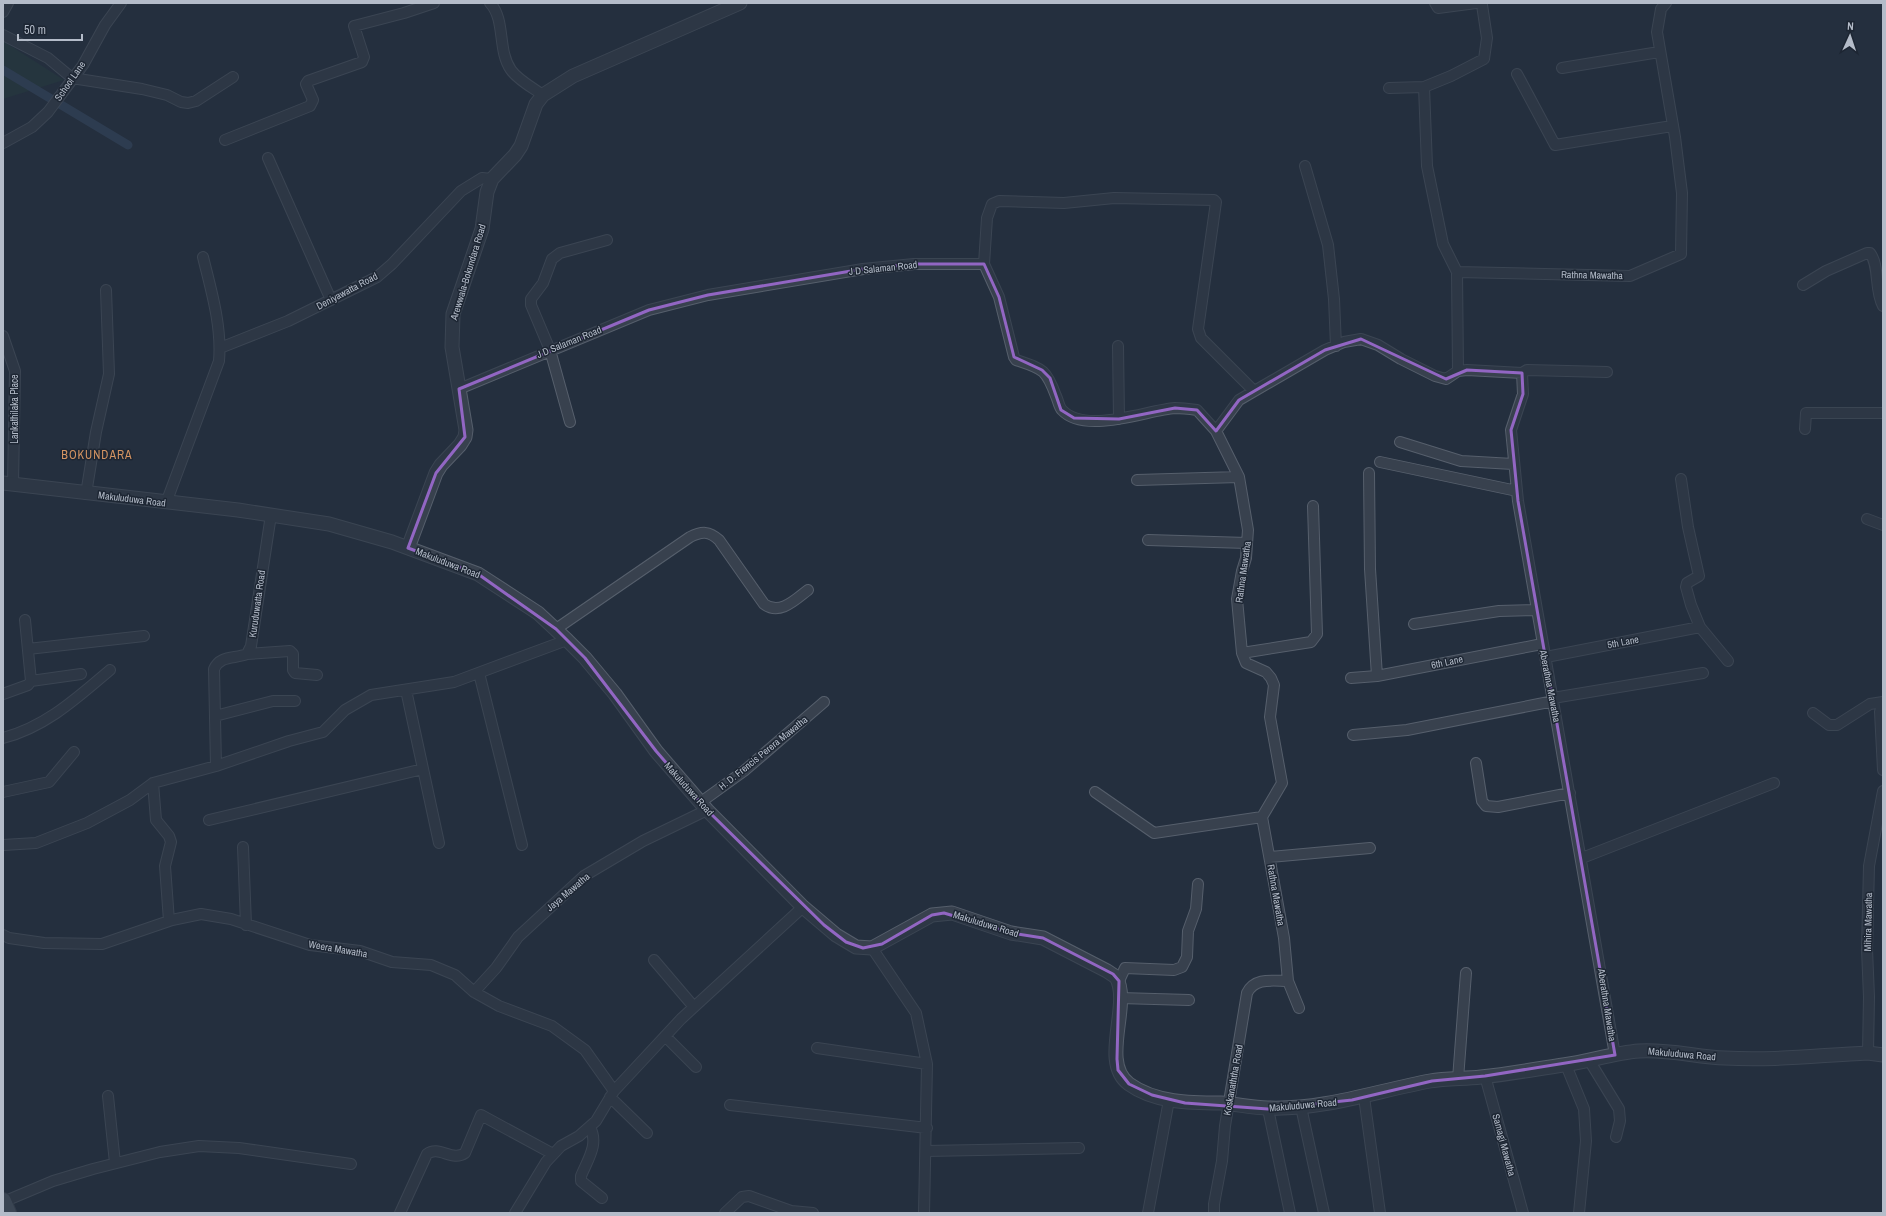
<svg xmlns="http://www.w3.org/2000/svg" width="1886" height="1216" font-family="'Archivo Narrow',sans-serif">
  <rect width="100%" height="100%" fill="#242f3e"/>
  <path fill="#263c3f" d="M3,41L64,80L3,99Z"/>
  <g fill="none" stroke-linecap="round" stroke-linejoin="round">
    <path stroke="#394c67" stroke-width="9" d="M3,70L128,145"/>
    <defs>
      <path id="minor" d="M490,3C506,20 497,50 511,70C518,80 533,88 543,95
        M1435,3L1438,8L1476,3
        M3,12L8,3
        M3,35L48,58L72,78L142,89L167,95L181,102L188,103L196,101L233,77
        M1562,68L1659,52
        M1517,74L1555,145L1672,126
        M1424,87L1427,166L1443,244L1457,272L1630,276L1681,254L1682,193L1675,137L1657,32L1661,9L1666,3
        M1389,88L1424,87L1451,76L1484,59L1487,38L1482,5L1478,3
        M225,140L310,106L313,100L306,84L308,81L362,62L364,57L354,26L404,13L434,3
        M3,143L32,127L48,112L83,65L105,25L121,3
        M268,158L331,300
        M1305,166L1328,245L1334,299L1336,346
        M984,264L987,218L992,204L999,201L1064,203L1114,198L1214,200L1216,202L1198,329L1201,338L1254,391
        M1457,272L1458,371
        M1803,285L1826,271L1867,253H1870C1880,266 1874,290 1883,306
        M3,336L15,371L13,484
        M1118,346L1119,419
        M220,348L288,321L377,277L392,264L461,191L482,178L492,179
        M1522,373L1527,370L1607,372
        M459,389L649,310L708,295L863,269L914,264H984L999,297L1014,357L1016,360C1043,369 1046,369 1056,396C1058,400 1059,407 1062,410C1085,435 1147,410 1175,408C1182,408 1190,409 1197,410L1216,431
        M570,422L550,350L531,305V299L543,283L552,259L560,253L607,240
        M1805,429L1806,413H1883
        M1400,442L1461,461L1513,464
        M1380,462L1517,491
        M1369,473L1370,569L1377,676
        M1681,479L1688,527L1699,576L1687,583L1686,587L1691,605L1700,627L1728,661
        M1137,480L1239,477
        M86,494L96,432L109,374L106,290
        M166,503L219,361C222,326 211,290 203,257
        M1867,519L1883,525
        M1148,540L1247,543
        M1414,624L1499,611L1536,610
        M556,629L690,537C702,531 709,531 719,540L764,604C780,616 796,599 808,590
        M28,649L144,636
        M1242,653L1311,642L1317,634L1313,506
        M247,654L290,651L293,654V670L295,673L317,675
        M1546,657L1700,627
        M479,673L522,845
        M1351,678L1377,676L1542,644
        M31,681L81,674
        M406,690L439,843
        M3,694L28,685L31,681L25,620
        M1553,698L1703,673
        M1883,702L1880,712L1883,770
        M1813,713L1829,725H1837L1870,704L1883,702
        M215,716L273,701H295
        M1353,735L1407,730L1554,701
        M3,738C46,727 78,697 110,670
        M1476,763L1482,801L1486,806L1498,807L1570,793
        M216,766L214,669C220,655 235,659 247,654L251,646L271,515
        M153,783L156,820L169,836L171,842L165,866L169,921
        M3,792L49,782L74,752
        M1095,792L1154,833L1262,817
        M701,802L744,771L824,702
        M209,820L423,769
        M3,845L36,843L87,823L130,800L153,783L216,766L289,741L323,732L345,710L371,695L454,682L567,640
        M243,847L246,925
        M1270,857L1370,848
        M1582,858L1774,783
        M3,935L9,938L44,943L102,944L172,920L201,914L231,919L310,945L360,951L392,962L431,965L455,975L474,992L499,1006L552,1026L585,1050L614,1091
        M872,948L916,1013L927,1064L924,1213
        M654,960L694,1007
        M1119,981L1125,968L1174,970L1182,967L1187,957L1188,931L1196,909L1198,884
        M474,992L496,968L518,937L584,876L643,841L707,810
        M1120,998L1189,1000
        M1299,1008L1288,981L1284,938L1262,817L1282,783L1270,717L1274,685L1271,678L1266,672L1246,663L1242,653L1237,599L1242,571L1246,558L1248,530L1239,477L1216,431L1239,400L1325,350L1344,342L1361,339L1378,345L1401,359L1435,376L1446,379L1458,371L1467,370L1522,373L1523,394L1511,430L1518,501L1615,1055
        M665,1036L696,1067
        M817,1048L927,1064
        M1868,1053L1869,997L1867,949L1869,866L1883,791
        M1589,1060L1619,1109L1620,1121L1616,1137
        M1566,1065L1584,1109L1586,1141L1579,1213
        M1485,1076L1523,1213
        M1458,1079L1466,973
        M108,1096L115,1163
        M610,1097L647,1133
        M1364,1097L1380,1213
        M730,1105L927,1128
        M1301,1107L1324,1213
        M1268,1109L1290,1213
        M590,1127C599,1144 588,1159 581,1176V1181L602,1198
        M926,1151L1079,1148
        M3,1202L53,1181L93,1169L160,1152L199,1146L239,1148L351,1164
        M400,1213L427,1154C439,1145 452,1162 465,1153L481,1115L553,1154
        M515,1213L546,1162L561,1146L579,1136L596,1121L614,1091L681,1019L803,907
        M725,1213L742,1197L749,1196L791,1211L813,1213
        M1148,1213L1169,1100
        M1214,1213V1204L1222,1161L1225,1126L1247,993C1255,977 1273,981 1288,981"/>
      <path id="tertiary" d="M3,483L238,510L329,524L392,542L478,574L538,613L567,640L585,658L615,694L656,751L707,810L803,907L836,935L856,947L872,948L932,915L952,913L1011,933L1043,938L1107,971L1116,977C1132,1004 1099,1062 1129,1084C1155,1103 1191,1103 1221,1103C1237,1104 1253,1108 1268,1108C1324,1110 1376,1091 1430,1081C1447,1078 1464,1079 1481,1077C1509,1074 1536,1069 1563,1065C1588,1062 1613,1053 1639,1051C1668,1049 1697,1057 1725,1058C1772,1061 1821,1055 1868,1053L1883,1055
        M408,548L436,473L441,465L460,445L465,437L466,430L452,347L453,314L482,229L487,192L492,179L515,155L521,146L536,104L543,95L573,76L740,3"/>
      <path id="primary" d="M3,1201L8,1213"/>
    </defs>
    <use href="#minor" stroke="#565f6c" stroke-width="12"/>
    <use href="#tertiary" stroke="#565f6c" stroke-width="15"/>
    <use href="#primary" stroke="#414a57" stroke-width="18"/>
    <use href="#minor" stroke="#38414e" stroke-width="10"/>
    <use href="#tertiary" stroke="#38414e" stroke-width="13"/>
    <use href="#primary" stroke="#56606e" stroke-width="16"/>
  </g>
  <path d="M0 0H1886V1216H0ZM914,264H984L999,297L1014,357L1042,370L1050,378L1061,410L1074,418L1119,419L1175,408L1197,410L1216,431L1239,400L1325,350L1361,339L1446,379L1467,370L1522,373L1523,394L1511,430L1518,501L1615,1055L1485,1076L1432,1081L1352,1100L1268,1109L1185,1103L1152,1095L1129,1084L1118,1070L1117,1059L1119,981L1113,974L1043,938L1011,933L944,913L932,915L882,944L863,948L846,942L824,925L707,810L656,751L585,658L556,629L478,574L408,548L436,473L465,437L459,389L649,310L708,295L863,269Z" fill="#242f3e" fill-opacity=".55" fill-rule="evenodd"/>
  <path fill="none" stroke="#9266c3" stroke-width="3" stroke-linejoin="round" d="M914,264H984L999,297L1014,357L1042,370L1050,378L1061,410L1074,418L1119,419L1175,408L1197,410L1216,431L1239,400L1325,350L1361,339L1446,379L1467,370L1522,373L1523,394L1511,430L1518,501L1615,1055L1485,1076L1432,1081L1352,1100L1268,1109L1185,1103L1152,1095L1129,1084L1118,1070L1117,1059L1119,981L1113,974L1043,938L1011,933L944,913L932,915L882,944L863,948L846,942L824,925L707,810L656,751L585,658L556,629L478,574L408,548L436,473L465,437L459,389L649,310L708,295L863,269Z"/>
  <g text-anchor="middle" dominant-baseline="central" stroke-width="3" stroke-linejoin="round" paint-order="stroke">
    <g font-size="10" fill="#b4bcc9" stroke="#1d2633">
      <text transform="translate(70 81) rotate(-55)">School Lane</text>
      <text transform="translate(883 268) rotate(-6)">J D Salaman Road</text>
      <text transform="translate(468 272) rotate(-73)">Arewwala-Bokundara Road</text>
      <text transform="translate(1592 275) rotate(1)">Rathna Mawatha</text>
      <text transform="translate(347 291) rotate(-28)">Deniyawatta Road</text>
      <text transform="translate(569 342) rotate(-22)">J D Salaman Road</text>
      <text transform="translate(14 409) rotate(-90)">Lankathilaka Place</text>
      <text transform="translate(132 499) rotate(7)">Makuluduwa Road</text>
      <text transform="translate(448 563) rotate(21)">Makuluduwa Road</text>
      <text transform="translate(1243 572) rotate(-82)">Rathna Mawatha</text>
      <text transform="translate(257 604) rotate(-82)">Kuruduwatta Road</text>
      <text transform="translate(1623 642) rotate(-11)">5th Lane</text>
      <text transform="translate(1447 662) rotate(-12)">6th Lane</text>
      <text transform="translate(1550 686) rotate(79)">Aberathna Mawatha</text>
      <text transform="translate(763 753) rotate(-39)">H. D. Frencis Perera Mawatha</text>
      <text transform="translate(689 789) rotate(48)">Makuluduwa Road</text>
      <text transform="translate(568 892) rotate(-40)">Jaya Mawatha</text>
      <text transform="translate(1276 895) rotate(80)">Rathna Mawatha</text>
      <text transform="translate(1868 922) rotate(-89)">Mihira Mawatha</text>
      <text transform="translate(986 924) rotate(17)">Makuluduwa Road</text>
      <text transform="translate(338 949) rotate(10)">Weera Mawatha</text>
      <text transform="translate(1607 1005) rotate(81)">Aberathna Mawatha</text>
      <text transform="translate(1682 1054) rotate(5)">Makuluduwa Road</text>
      <text transform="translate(1233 1080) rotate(-80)">Koskanaththa Road</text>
      <text transform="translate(1303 1105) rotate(-5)">Makuluduwa Road</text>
      <text transform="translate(1504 1145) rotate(75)">Samagi Mawatha</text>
    </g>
    <g font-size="12" letter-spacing="1" fill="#d59563" stroke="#1d2633">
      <text x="97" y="455">BOKUNDARA</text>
    </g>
  </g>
  <rect width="1886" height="1216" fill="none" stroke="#b4bcc9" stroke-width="8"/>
  <g transform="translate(1850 36) rotate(3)" stroke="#1d2633" stroke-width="3" paint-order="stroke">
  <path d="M0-3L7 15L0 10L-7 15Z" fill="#b4bcc9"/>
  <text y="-6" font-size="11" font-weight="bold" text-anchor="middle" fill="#b4bcc9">N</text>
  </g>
  <path d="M18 34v6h64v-6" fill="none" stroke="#b4bcc9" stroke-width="2"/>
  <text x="24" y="34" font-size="12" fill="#b4bcc9" stroke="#1d2633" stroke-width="3" paint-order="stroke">50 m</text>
</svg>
